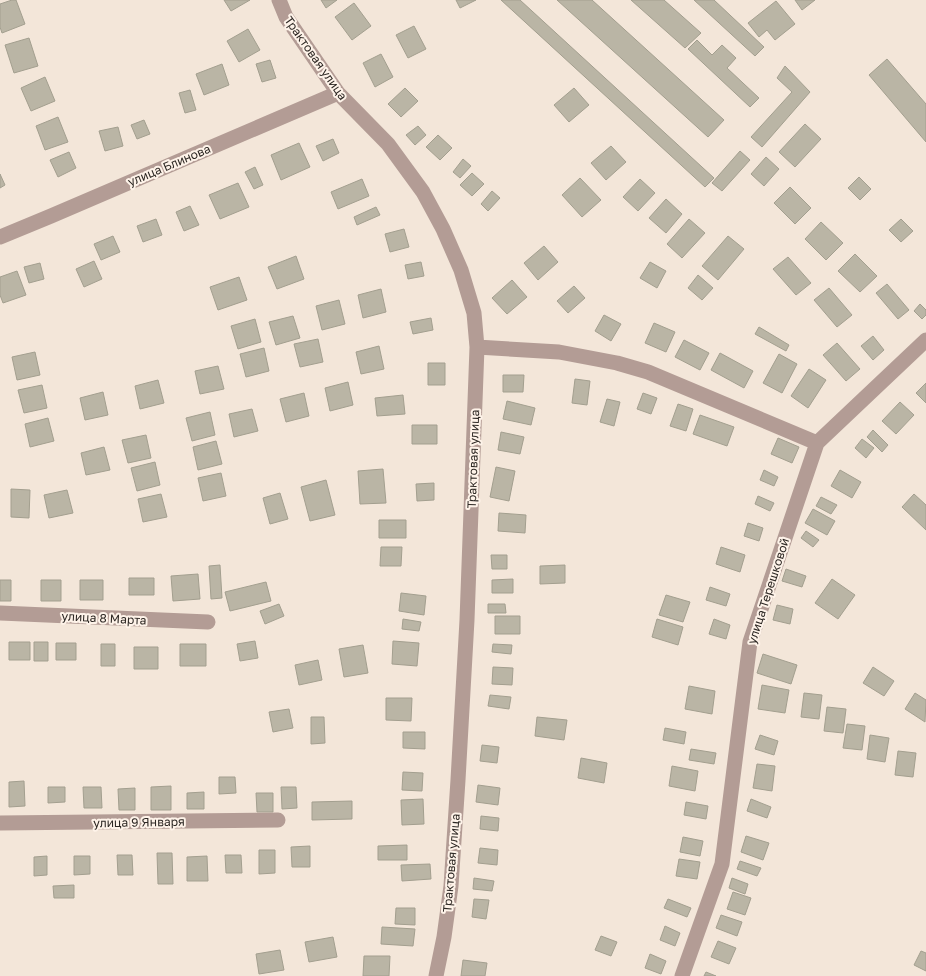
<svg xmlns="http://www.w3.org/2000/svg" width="926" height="976" font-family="'Golos Text',sans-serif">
  <rect width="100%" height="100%" fill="#f3e6d9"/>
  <path fill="#bab5a5" stroke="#a39f8f" d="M12,0H16L25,24L2,33L0,27V4Z
    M224,0H250L231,11Z
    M321,0H337L326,8Z
    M456,0H476L460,8Z
    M501,0H520L714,178L705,187Z
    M557,0H592L724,120L708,137Z
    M631,0H664L701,33L685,48Z
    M694,0H714L764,47L755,56Z
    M795,0H815L802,10Z
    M776,1L795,24L775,40L767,30L759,37L748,23Z
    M354,3L371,26L352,40L335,17Z
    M414,26L426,49L408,58L396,35Z
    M248,29L260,50L239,62L227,41Z
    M29,38L38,66L14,73L5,45Z
    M697,40L712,55L722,45L736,58L727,68L759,98L750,107L688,49Z
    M381,54L393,77L375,87L363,63Z
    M887,59L926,104V142L869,75Z
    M270,60L276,78L262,82L256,64Z
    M222,64L229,85L204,95L196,74Z
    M785,66L810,92L762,147L751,137L792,92L777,78Z
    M45,77L55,101L31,111L21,88Z
    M405,88L418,101L401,117L388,104Z
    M574,88L589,105L569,122L554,105Z
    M190,90L196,110L185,113L179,93Z
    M58,117L68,142L45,150L36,126Z
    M144,120L150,134L137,139L131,125Z
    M805,124L821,139L795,167L779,152Z
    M418,126L426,135L415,145L406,135Z
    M118,127L123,146L105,151L99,131Z
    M438,135L452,148L440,160L426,147Z
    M333,139L339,153L323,161L316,146Z
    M299,143L310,167L281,180L271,155Z
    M611,146L626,162L606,180L591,163Z
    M740,151L750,160L722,191L712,183Z
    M69,152L76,168L58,177L50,160Z
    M766,157L779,169L764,186L751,174Z
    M463,159L471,166L460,178L453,172Z
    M255,167L263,185L254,189L245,172Z
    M472,173L484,184L472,196L460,185Z
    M0,174L5,185L0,188Z
    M859,177L871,189L860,200L848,188Z
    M580,178L601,200L582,217L562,195Z
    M362,179L369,196L338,209L331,192Z
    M640,179L655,193L638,211L623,197Z
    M238,183L249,207L220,219L209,195Z
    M790,187L811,208L795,224L774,203Z
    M492,191L500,198L488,211L481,204Z
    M666,199L682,214L666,233L649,218Z
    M190,206L199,225L184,231L176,212Z
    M376,207L380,215L357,225L354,217Z
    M156,219L162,235L143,242L137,226Z
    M689,219L705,233L682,258L667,244Z
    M901,219L913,231L901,242L889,230Z
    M821,222L843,243L826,260L805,239Z
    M404,229L409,247L390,252L385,234Z
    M113,236L120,252L101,260L94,244Z
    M728,236L744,249L718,280L702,266Z
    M544,246L558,262L538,280L524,263Z
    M855,254L877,276L860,292L838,271Z
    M296,256L304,279L277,289L268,267Z
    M788,257L811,283L796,295L773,269Z
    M94,261L102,279L84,287L76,269Z
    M421,262L424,276L408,279L405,265Z
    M650,262L666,271L657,288L640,278Z
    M40,263L44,279L29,283L24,267Z
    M17,271L26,295L3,303L0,295V277Z
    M698,275L713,288L702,300L688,288Z
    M239,277L247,300L218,310L210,287Z
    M512,280L527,297L507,314L492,298Z
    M887,284L909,310L898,319L876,293Z
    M574,286L585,298L568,313L557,301Z
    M829,288L852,315L837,327L814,300Z
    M381,289L386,312L363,318L358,295Z
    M339,300L345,324L322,330L316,306Z
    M920,304L926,310V315L922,319L914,311Z
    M604,315L621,324L611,341L595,331Z
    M293,316L300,338L276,345L269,322Z
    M431,318L433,330L413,334L410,322Z
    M255,319L261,342L238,349L231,326Z
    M654,323L675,332L666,352L645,343Z
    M759,327L789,345L786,351L755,334Z
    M873,336L884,350L873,360L861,346Z
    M318,339L323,362L300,367L294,344Z
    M684,340L709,353L700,370L675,357Z
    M837,343L860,369L846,381L823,355Z
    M379,346L384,369L361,374L356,352Z
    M264,348L269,371L246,377L240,354Z
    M35,352L40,375L17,380L12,357Z
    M720,353L753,371L744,388L711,370Z
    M779,354L797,364L782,393L763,383Z
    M428,363H445V385H428Z
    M218,366L224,389L200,394L195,371Z
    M809,369L826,380L808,408L791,396Z
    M503,375H524L523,392H503Z
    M575,379L590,381L587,405L572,403Z
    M158,380L164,403L140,409L135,386Z
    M348,382L353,405L330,411L325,388Z
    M926,383V403L916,393Z
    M42,385L47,408L24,413L18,390Z
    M103,392L108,415L85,420L80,398Z
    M304,393L309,416L286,422L280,399Z
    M643,393L657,398L651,414L637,409Z
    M403,395L405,414L377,416L375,398Z
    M607,399L620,402L614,426L600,422Z
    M507,401L535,408L531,425L503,419Z
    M900,402L914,415L896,434L882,421Z
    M678,404L693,409L686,431L670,426Z
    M252,409L258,431L234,437L229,414Z
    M210,412L215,435L192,441L186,418Z
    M700,415L734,427L727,446L693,434Z
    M48,418L54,441L30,447L25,424Z
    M412,425H437V444H412Z
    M873,430L888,445L882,452L867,437Z
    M501,432L524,437L520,454L498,450Z
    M146,435L151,458L128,463L122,440Z
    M778,438L799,447L792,463L771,454Z
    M862,439L874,448L866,458L855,448Z
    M216,441L222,464L198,470L193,447Z
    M104,447L110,470L86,475L81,453Z
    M155,462L160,485L137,491L131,468Z
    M496,467L515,471L509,501L490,497Z
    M383,469L386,503L360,504L358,471Z
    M764,470L778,477L774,486L760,480Z
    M840,470L861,482L852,498L831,486Z
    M221,473L226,496L203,501L198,478Z
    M326,480L335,515L310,521L301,487Z
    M434,483V500L417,501L416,484Z
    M11,489L30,490L29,518L11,517Z
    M67,490L73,513L49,518L44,495Z
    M280,493L288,519L270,524L263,498Z
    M161,494L167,517L143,522L138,499Z
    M914,494L926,505V530L902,507Z
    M758,496L774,503L770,511L755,504Z
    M821,497L837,505L831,514L816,506Z
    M813,509L835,521L827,535L805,523Z
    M499,513L526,515L525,533L498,531Z
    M379,520H406V538H379Z
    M748,523L763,528L759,541L744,536Z
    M806,531L819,540L813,547L801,538Z
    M381,547H402L401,566H380Z
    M721,547L745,555L740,572L716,564Z
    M491,555H507V569H492Z
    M220,565L222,598L211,599L209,566Z
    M565,565V583L540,584V566Z
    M786,569L806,576L802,587L782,581Z
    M198,574L200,599L173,601L171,576Z
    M129,578H154V595H129Z
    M513,579V593H492V580Z
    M832,579L855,595L838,619L815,603Z
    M0,580H11V601H0Z
    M41,580H61V601H41Z
    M80,580H103V600H80Z
    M266,582L271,601L230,611L225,592Z
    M710,587L730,594L726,606L706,600Z
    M401,593L426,596L424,615L399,611Z
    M666,595L690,602L683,622L659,615Z
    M279,604L284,616L265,624L260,611Z
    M488,604H505L506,613H488Z
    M777,605L793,609L790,624L773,620Z
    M495,616H520V634H495Z
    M403,619L421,622L419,631L402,629Z
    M657,619L683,627L678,645L652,637Z
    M714,619L730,625L726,639L709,634Z
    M255,641L258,658L240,661L237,644Z
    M393,641L419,643L417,666L392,664Z
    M9,642H30V660H9Z
    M34,642H48V661H34Z
    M56,643H76V660H56Z
    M101,644H115V666H101Z
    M180,644H206V666H180Z
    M493,644L512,645L511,654L492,652Z
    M363,645L368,673L344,677L339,649Z
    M134,647H158V669H134Z
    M763,654L797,665L791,684L757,673Z
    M318,660L322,680L299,685L295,665Z
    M493,667L513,668L512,685L492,684Z
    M873,667L894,681L884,696L863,683Z
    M762,685L789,690L785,713L758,709Z
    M689,686L715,691L712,714L685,709Z
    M804,693L822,695L819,719L801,717Z
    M915,693L926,700L925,722L905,709Z
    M490,695L511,697L509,709L488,706Z
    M386,698H412L411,721L386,720Z
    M827,707L846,709L843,733L824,731Z
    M289,709L293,728L273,732L269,712Z
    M311,717H324L325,743L311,744Z
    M537,717L567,720L564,740L535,736Z
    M847,724L865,726L862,750L843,748Z
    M665,728L686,732L684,744L663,740Z
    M403,732H425V749L403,748Z
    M760,735L778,741L774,755L755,749Z
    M870,735L889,738L885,762L867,759Z
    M482,745L499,747L497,763L480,761Z
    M691,749L716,753L714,764L689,760Z
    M898,751L916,753L913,777L895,775Z
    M581,758L607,763L604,783L578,778Z
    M757,764L775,766L772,791L753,788Z
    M672,766L698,771L695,791L669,786Z
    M403,772L423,773L422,791L402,790Z
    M219,777H235L236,793L219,794Z
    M24,781L25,806L9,807V782Z
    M478,785L500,788L498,805L476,802Z
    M171,786V810H151V787Z
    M48,787H65V802L48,803Z
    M83,787H101L102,808H84Z
    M281,787H296L297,808L282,809Z
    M135,788V810H119L118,789Z
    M204,792V809H187V793Z
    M256,793H273V812H257Z
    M423,799L424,824L402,825L401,800Z
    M751,799L771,807L767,818L747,811Z
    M352,801V819L312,820V802Z
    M686,802L708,806L706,819L684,815Z
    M481,816L499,818L498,831L480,829Z
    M746,836L769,843L763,860L741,852Z
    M683,837L703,841L700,856L680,852Z
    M407,845V860H378V846Z
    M310,846V867H292L291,847Z
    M480,848L498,850L497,865L478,863Z
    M259,850H275V873L259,874Z
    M157,853H172L173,884H158Z
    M117,855H132L133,875H118Z
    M225,855H241L242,873H226Z
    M47,856V875L34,876V857Z
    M74,856H90V874L74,875Z
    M207,856L208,881H187V857Z
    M679,859L700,862L697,879L676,876Z
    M740,861L761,868L757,876L737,869Z
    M430,864L431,879L402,881L401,865Z
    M474,878L494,881L492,891L473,889Z
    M732,878L748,884L745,894L729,888Z
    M74,885V898H54L53,886Z
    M733,892L751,898L745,915L727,909Z
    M474,899L489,900L486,919L472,917Z
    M668,899L691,908L687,917L664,908Z
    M396,908H415V925L395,924Z
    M721,915L742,922L737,936L716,928Z
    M665,926L680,933L675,946L660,940Z
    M382,927L415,929L413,946L381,944Z
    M601,936L617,942L611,956L595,950Z
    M333,937L337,957L309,962L305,942Z
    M718,941L736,948L729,964L711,957Z
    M280,950L284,970L259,974L256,954Z
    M921,951L926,953V971L914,965Z
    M650,954L666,961L661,974L645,968Z
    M364,956H390L389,976H363Z
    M463,960L487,963L485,976H461Z
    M706,972L716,976H704Z"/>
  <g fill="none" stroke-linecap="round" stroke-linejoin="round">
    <path stroke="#b39c95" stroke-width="15" d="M279,0L286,17L338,93L388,144L423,192L443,229L461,270L474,313L477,347L467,620L458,780L451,886L444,937L436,976
      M0,237L51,216L338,93
      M477,347L559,352L617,363L648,372L817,443
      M0,613L208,622
      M0,823L278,820
      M682,976L722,864L750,642L817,443L926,340"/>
  </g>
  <g text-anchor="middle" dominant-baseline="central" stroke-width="4" stroke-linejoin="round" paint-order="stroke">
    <g font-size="12" fill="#2c2723" stroke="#fef3e9">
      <text transform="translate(316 58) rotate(55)">Трактовая улица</text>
      <text transform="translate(169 165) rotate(-23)">улица Блинова</text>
      <text transform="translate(473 459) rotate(-88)">Трактовая улица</text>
      <text transform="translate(768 591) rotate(-72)">улица Терешковой</text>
      <text transform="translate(104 618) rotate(3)">улица 8 Марта</text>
      <text transform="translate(139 822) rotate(-1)">улица 9 Января</text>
      <text transform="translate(451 863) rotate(-85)">Трактовая улица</text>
    </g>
  </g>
</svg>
